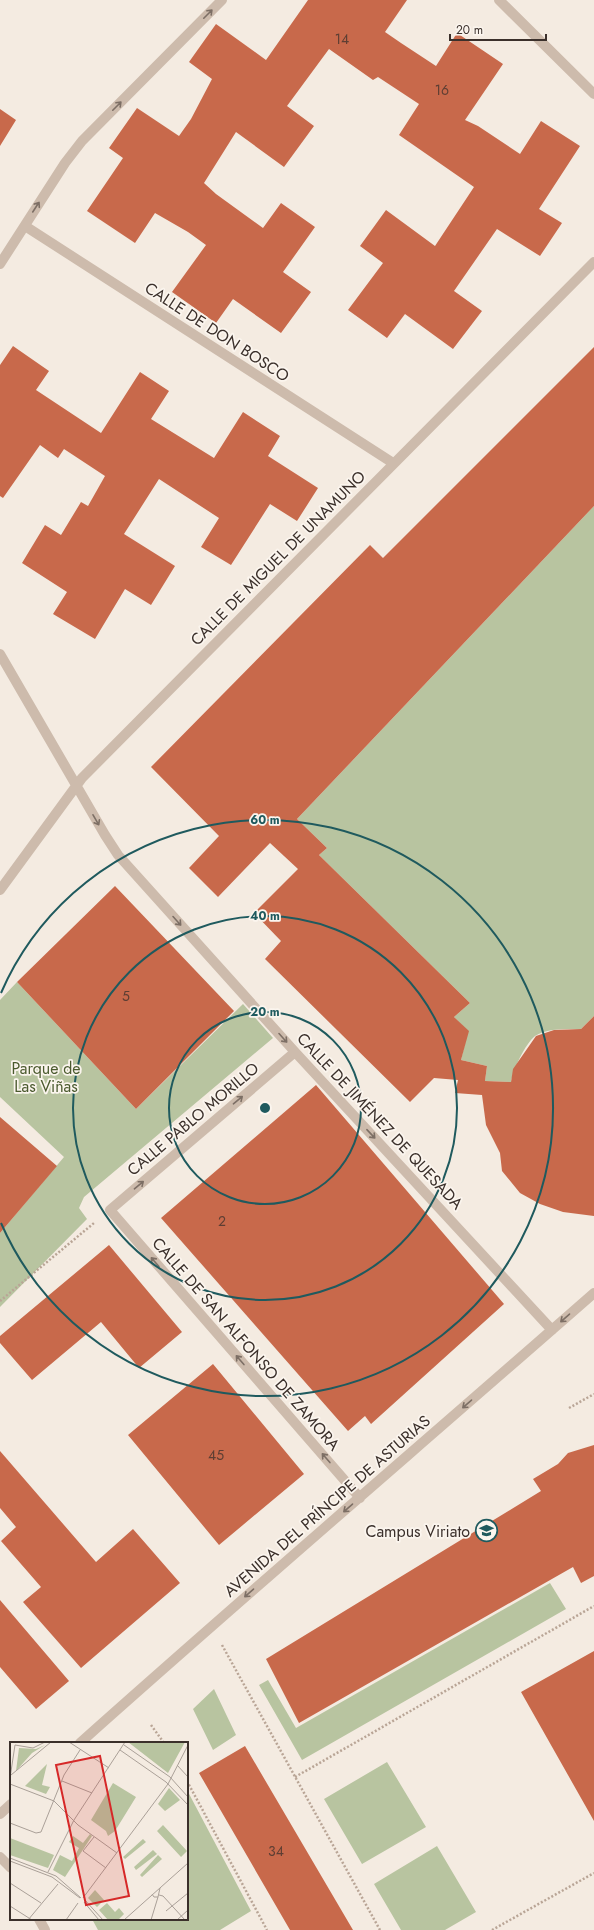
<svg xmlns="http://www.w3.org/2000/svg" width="594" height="1930" font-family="Jost,sans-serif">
  <rect width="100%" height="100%" fill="#f4ebe1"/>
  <path fill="#b8c4a0" d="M594,506V1016L581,1029C569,1029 546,1028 535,1036C525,1044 513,1070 511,1082L485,1081L487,1066L461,1060L468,1031L454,1017L470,1003L319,855L327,848L297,819Z
    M17,982L136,1109L243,1004L273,1038L84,1197L79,1208L87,1219L0,1307V1233L64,1157L0,1097V1000Z
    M550,1583L566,1609L302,1760L259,1685L268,1680L296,1728Z
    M214,1689L236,1735L213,1750L193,1709Z
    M387,1762L426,1827L362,1864L324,1799Z
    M187,1790L251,1911L220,1930H98L92,1919H187Z
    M437,1846L476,1912L445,1930H401L374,1884Z"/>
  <path fill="#c8694b" d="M308,0H407L385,32L401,43L436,66L457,33L503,64L465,120L478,126L520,154L541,121L580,146L539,209L562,223L540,256L497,229L454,291L482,311L453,349L405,314L387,338L348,310L383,263L360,246L386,210L435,246L474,187L399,135L419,104L378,77L373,80L329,49L287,106L314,126L284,167L236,132L204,183L216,194L263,228L281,203L315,227L283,272L311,292L281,333L233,299L216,323L172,292L206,245L188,232L155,213L135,243L87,211L123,158L109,148L137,108L179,136L191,119L212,79L189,62L216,24L266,60Z
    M0,109L16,120L0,146Z
    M13,346L49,371L36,390L101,433L140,372L169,391L151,419L214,458L243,412L280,436L268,456L318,488L297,521L270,504L231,565L201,547L219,518L159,479L124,534L175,566L151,605L125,589L95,639L53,614L67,592L22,563L45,525L61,535L81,502L88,506L105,476L64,449L58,458L40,445L3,498L0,496V365Z
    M594,347V506L297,819L327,848L319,855L470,1003L454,1017L469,1031L461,1060L487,1066L485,1081L511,1082L513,1069L536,1036L554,1030L581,1029L594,1016V1216L563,1212L540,1204L520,1193L502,1171L500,1153L486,1125L482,1095L455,1093L458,1080L434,1078L410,1102L265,959L281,941L254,913L298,869L270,843L218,897L189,868L219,836L151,767L370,545L383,558Z
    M115,886L234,1011L136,1109L17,982Z
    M316,1085L504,1304L371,1424L365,1416L348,1431L161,1218Z
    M0,1117L57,1166L0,1233Z
    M109,1245L182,1332L139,1368L101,1322L32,1380L0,1343V1336Z
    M213,1364L304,1474L219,1545L128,1435Z
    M594,1445V1576L581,1583L573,1567L299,1723L266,1659L541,1491L533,1479L558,1464L568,1453Z
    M0,1451L96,1562L133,1529L180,1583L81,1668L23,1602L41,1587L1,1541L16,1527L0,1508Z
    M0,1600L69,1681L36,1709L0,1667Z
    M594,1651V1821L521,1692Z
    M245,1746L353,1930H290L199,1773Z"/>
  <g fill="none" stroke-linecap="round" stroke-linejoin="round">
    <path stroke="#b9a596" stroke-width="2.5" stroke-dasharray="2 2" stroke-linecap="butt" d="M0,1301L94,1223
      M569,1408L594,1394
      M222,1645L380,1930
      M151,1725L164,1743
      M295,1777L594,1606
      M187,1781L267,1930
      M492,1930L594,1873"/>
    <path stroke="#cdbbac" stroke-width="10" d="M499,0L594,94
      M25,226L393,463
      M0,264L65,163L82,141L222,0
      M0,654L105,835L118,855L295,1052L552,1330
      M0,890L82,778L594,262
      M295,1052L110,1210L360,1498
      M80,1743C250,1591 423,1443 594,1293
      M0,1814L11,1804
      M0,1857L11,1868
      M39,1919L45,1930"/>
  </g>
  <defs><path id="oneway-shaft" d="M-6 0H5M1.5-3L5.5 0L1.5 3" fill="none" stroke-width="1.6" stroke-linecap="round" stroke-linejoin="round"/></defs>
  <g stroke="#7d6f65">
    <use href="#oneway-shaft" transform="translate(208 14) rotate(-45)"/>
    <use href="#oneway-shaft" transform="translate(117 106) rotate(-45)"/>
    <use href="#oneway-shaft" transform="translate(36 207) rotate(-57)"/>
    <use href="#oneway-shaft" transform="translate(96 820) rotate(60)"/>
    <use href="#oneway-shaft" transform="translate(177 921) rotate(48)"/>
    <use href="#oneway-shaft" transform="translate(283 1038) rotate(48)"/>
    <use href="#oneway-shaft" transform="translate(238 1100) rotate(-40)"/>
    <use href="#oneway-shaft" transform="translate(371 1134) rotate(47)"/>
    <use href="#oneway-shaft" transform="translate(139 1185) rotate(-40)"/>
    <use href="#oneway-shaft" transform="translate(155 1262) rotate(-131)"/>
    <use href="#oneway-shaft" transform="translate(565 1318) rotate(139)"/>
    <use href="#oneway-shaft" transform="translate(240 1360) rotate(-131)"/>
    <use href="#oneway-shaft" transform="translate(467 1404) rotate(139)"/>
    <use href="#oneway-shaft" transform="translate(326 1458) rotate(-131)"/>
    <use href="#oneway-shaft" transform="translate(348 1508) rotate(139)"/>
    <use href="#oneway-shaft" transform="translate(249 1593) rotate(139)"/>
  </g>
  <g fill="none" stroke="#1f5a5e" stroke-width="2">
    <circle cx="265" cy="1108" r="96"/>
    <circle cx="265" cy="1108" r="192"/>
    <path d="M1 993A288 288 0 1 1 1 1223"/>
  </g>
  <defs>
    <symbol id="university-ring" viewBox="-11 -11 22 22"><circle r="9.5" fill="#fbf5ee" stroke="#1f5a5e" stroke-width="1.5"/><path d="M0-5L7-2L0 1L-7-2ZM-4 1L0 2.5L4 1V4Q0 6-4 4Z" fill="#1f5a5e"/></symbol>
  </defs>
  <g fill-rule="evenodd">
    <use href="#university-ring" x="474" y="1518" width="25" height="25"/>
  </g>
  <g text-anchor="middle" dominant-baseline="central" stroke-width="3.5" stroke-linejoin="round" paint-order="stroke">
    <g font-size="14" fill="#5e3e33">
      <text x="342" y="39">14</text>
      <text x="442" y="90">16</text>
      <text x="126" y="996">5</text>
      <text x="222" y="1221">2</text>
      <text x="216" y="1455">45</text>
      <text x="276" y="1851">34</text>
    </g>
    <g font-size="16" fill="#3b302b" stroke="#fbf5ee">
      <text transform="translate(217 332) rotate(33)">CALLE DE DON BOSCO</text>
      <text transform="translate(278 558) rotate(-45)">CALLE DE MIGUEL DE UNAMUNO</text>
      <text transform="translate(193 1119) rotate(-40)">CALLE PABLO MORILLO</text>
      <text transform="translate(380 1121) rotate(47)">CALLE DE JIMÉNEZ DE QUESADA</text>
      <text transform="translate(246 1344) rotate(49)">CALLE DE SAN ALFONSO DE ZAMORA</text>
      <text transform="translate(327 1506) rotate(-41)">AVENIDA DEL PRÍNCIPE DE ASTURIAS</text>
    </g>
    <g font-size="16" fill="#4a5a2e" stroke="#fbf5ee">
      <text x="46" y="1068">Parque de<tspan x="46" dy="18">Las Viñas</tspan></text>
    </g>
    <g font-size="16" fill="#3b302b" stroke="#fbf5ee" text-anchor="end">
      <text x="470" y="1531">Campus Viriato</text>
    </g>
  </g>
  <g transform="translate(10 1742)">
    <rect width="178" height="178" fill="#f4ebe1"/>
    <path d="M118,0H175L158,31ZM35,3L22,11L6,29L9,6L26,7ZM37,22L32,43L40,45L36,52L15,44ZM103,41L126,55L105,89L98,94L96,89L81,78ZM159,46L170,58L155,69L148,62ZM153,83L177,109L171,115L147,89ZM80,92L82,94L55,135L43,128L50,113L62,119L69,106L59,100L63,94L73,101ZM0,96L44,113L38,126L0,113ZM133,97L136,100L115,117L113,115ZM143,108L147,112L126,128L124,125ZM148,113L152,117L132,135L130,133ZM85,148L94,158L87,165L78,156ZM97,161L105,170L109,166L114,172L108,178H98L89,168Z" fill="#b8c4a0"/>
    <path fill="none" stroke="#aaa098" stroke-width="1" d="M59,0L99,26M5,3L23,6L35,0M114,3L160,35L178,55M110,8L156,40L178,63M167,23L178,35M1,33L41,0M0,36L5,3M52,39L82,51M0,42L44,59L68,83L107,111M0,81L26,91L31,90L54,33L70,8M84,95L73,109L96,126M0,116L46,134L71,156M0,119L42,135L70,156M38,130L64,78L115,0M0,141L31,161M142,152L144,155H148L150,146M149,153L153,154L175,178M73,156L158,42L178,3M74,157L93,178M74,160L89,178M0,164L22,178M156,169L178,151M18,178L48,142M56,178L68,161M114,178L178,121M141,178L148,155M167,178L178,168"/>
    <path fill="#d62828" fill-opacity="0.15" stroke="#d62828" stroke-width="2" d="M90,14L119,154L76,163L46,23Z"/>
    <rect width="178" height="178" fill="none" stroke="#3b302b" stroke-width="2"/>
  </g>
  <circle cx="265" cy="1108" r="6" fill="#1f5a5e" stroke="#fbf5ee" stroke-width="2"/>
  <g font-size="12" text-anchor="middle" font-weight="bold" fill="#1f5a5e" stroke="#fbf5ee" stroke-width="3.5" stroke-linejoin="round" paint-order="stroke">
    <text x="265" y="824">60 m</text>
    <text x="265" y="920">40 m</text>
    <text x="265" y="1016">20 m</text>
  </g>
  <path d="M450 34v6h96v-6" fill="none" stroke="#3b302b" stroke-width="2"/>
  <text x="456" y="34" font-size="12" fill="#3b302b" stroke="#fbf5ee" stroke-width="3" paint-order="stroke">20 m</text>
</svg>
